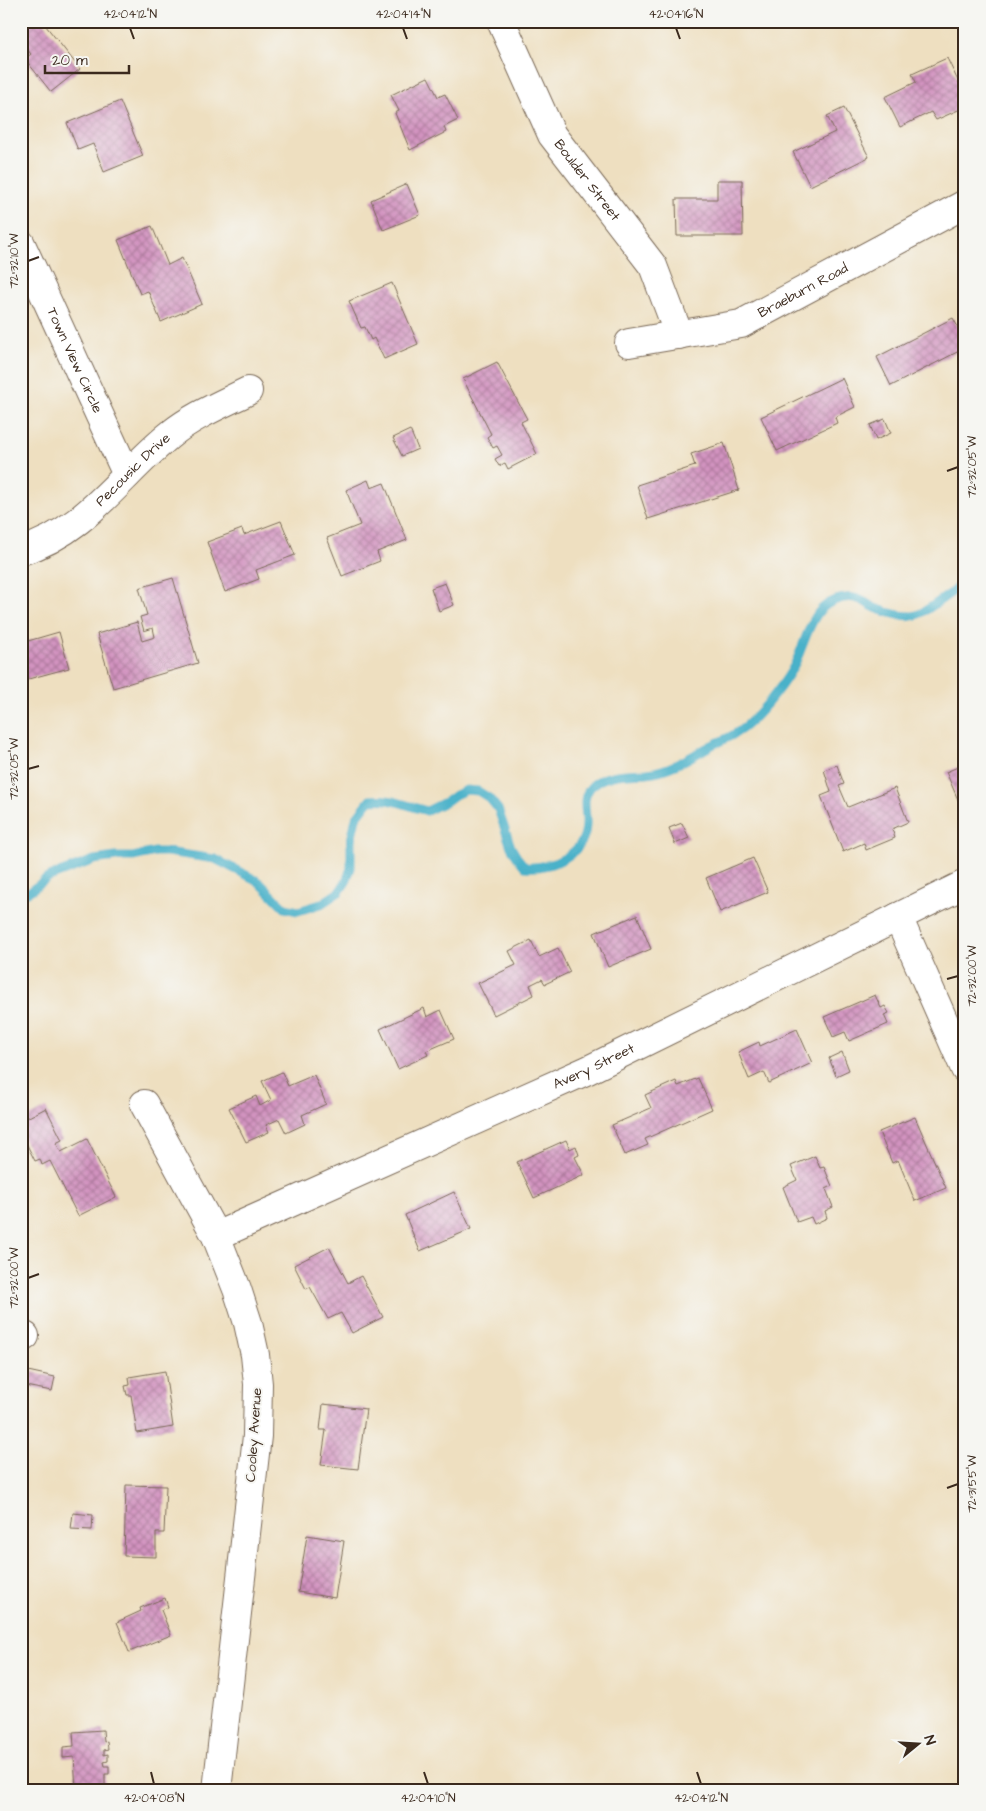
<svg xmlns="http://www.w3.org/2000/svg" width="986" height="1811" font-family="'Architects Daughter',sans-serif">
  <defs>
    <pattern id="building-cross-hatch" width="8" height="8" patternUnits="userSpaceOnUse" patternTransform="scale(1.25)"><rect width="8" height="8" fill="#d293c0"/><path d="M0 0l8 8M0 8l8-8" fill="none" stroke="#ac789b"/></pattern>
  </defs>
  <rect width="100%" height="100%" fill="#f6f6f2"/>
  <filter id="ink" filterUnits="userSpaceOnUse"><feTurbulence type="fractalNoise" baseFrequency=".02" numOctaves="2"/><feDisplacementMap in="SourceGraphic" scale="10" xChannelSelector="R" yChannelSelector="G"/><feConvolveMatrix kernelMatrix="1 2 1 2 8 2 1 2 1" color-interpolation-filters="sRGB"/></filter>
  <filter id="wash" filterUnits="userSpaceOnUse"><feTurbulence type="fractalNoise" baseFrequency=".0096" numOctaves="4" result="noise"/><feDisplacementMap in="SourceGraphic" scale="20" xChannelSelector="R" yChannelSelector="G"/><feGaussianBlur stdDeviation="1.12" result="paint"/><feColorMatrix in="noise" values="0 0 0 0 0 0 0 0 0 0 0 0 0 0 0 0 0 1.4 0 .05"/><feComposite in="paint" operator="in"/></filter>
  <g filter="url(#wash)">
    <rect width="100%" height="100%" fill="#eedfc0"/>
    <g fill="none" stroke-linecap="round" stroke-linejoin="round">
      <path stroke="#4ab1c9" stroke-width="9" d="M21,895L30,891L49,877L94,860L116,857H133L155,852H167L215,859L258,881L285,908L298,911L321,904L339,892L346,882L351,868V840L356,818L370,800C392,797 406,806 427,811L447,801L455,795L466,790L478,791L489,798L498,809L511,847L517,857L525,867C551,869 585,855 586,825C587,812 581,799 590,788C602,773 629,774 647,773C670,771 692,756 712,745C721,741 731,737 739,731C755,721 781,688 791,671C802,653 805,631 818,613C826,602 845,594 858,599C865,601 871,607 878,609C888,613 902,616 912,616C922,615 933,605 941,600C958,588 960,588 965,568"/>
    </g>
    <g id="blocks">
      <path fill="url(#building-cross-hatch)" d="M21,21H42L80,69L51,92L25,59L31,54L21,42Z
        M751,21H767L758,29Z
        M947,58L959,83L965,80V107L936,120L931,112L900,127L885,97L916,82L912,74Z
        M428,77L438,97L445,94L458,120L444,127L446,132L410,150L395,113L399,111L391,95Z
        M120,101L143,156L104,172L93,144L78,150L67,123Z
        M844,108L869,157L810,186L793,152L835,132L827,116Z
        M717,180H742L743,236H677L676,199H717Z
        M407,184L420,215L383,230L371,200Z
        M152,226L168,265L182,258L202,304L161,322L148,291L140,294L118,240Z
        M392,283L418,344L384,359L374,338L371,340L365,327L361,328L349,301Z
        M953,318L965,340V348L891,386L877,357Z
        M497,362L527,419L521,422L537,454L508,469L505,463L499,466L495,459L502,455L497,446L493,448L487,437L491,434L463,379Z
        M842,378L855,407L835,417L837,423L777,451L761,417Z
        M885,419L891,433L876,440L870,425Z
        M410,430L418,449L402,456L393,438Z
        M724,443L739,490L648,519L637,485L695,466L691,454Z
        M368,480L371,488L384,483L407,540L377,552L380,561L342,576L327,538L360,525L346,490Z
        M281,521L295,555L256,570L259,579L225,592L207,542L242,529L244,535Z
        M173,578L198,663L113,688L97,634L137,622L142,641L155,637L153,628L144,631L140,617L147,615L139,588Z
        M445,583L454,605L439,611L431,588Z
        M59,632L69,668L21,681V643Z
        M965,764V799L959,802L946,772Z
        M837,765L844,784L839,786L848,807L895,788L908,822L892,829L895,838L866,850L864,843L843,852L821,796L831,792L824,770Z
        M682,823L689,838L675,844L669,828Z
        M753,858L768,892L720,912L706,878Z
        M637,915L651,949L608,967L594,933Z
        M531,940L539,957L558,948L570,972L545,984L542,979L530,985L534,995L494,1015L478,983L516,965L509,951Z
        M875,995L881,1008L885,1006L889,1013L884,1015L888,1024L849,1041L845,1032L833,1037L824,1017Z
        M424,1008L427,1017L441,1010L454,1039L426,1051L428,1055L398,1069L380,1029Z
        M797,1029L812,1063L769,1083L764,1072L749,1079L738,1052L759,1042L760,1046Z
        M842,1052L849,1070L836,1076L829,1058Z
        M282,1072L288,1086L314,1075L326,1104L302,1115L305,1124L286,1133L279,1119L266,1125L269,1132L246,1142L229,1108L256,1096L260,1106L271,1100L262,1081Z
        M698,1078L712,1109L645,1139L648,1145L625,1155L612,1125L651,1108L645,1095L676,1081L678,1086Z
        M46,1108L62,1140L56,1143L61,1152L87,1139L116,1197L78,1216L50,1161L42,1165L40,1159L35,1161L21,1133V1121Z
        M915,1117L946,1188L915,1201L898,1160L892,1163L879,1132Z
        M566,1140L570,1149L576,1146L579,1155L575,1157L584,1175L534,1198L517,1162Z
        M815,1156L820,1168L824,1167L832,1186L826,1189L833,1207L825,1211L827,1218L814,1224L811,1217L797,1222L783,1187L797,1180L791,1166Z
        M454,1192L471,1229L420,1251L405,1215Z
        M329,1247L348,1283L361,1276L383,1317L352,1333L341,1313L328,1319L310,1287L306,1289L294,1265Z
        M28,1371L55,1377L52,1391L25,1386Z
        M165,1371L173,1427L137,1433L131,1395H127L125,1386L130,1385L129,1377Z
        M323,1404L366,1409L358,1469L321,1465L326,1430H320Z
        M126,1485L166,1486L164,1533H156V1557L124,1556Z
        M73,1513L93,1515L92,1530L71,1529Z
        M307,1535L344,1541L335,1598L298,1592Z
        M165,1598L168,1607L161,1610L171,1635L129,1652L117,1622L141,1611L140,1608Z
        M103,1730L104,1742L107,1741L108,1749L104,1750V1755L108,1754V1761L104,1762L105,1766H109V1774H105V1790H76L74,1757L63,1758V1747L74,1746L73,1732Z"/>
    </g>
  </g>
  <g filter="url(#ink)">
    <use href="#blocks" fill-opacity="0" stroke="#7a6957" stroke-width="1"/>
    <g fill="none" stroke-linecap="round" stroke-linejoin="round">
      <defs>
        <g id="minor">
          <path id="s1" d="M501,21L552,135L653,266L679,335"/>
          <path id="s2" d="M21,244L127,475"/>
          <path id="s3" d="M629,343L741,324L965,204"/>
          <path id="s4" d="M21,551C86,532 121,474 171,434C193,416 222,404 248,391"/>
          <path d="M898,917L965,1069"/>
          <path d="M144,1104L216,1236L237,1289L248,1323L255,1355L258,1384L257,1436L217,1790"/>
          <path id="s5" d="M216,1236L588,1070L965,884"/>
          <path d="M21,1338L25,1336"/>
        </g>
      </defs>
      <use href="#minor" stroke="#7a6957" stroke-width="30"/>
      <use href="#minor" stroke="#fff" stroke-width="28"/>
    </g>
  </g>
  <path fill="none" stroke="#3b2a1e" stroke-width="2" d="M130,28L134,39M403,28L407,39M676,28L680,39M28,261L39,257M947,471L958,467M28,769L39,766M947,979L958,976M28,1278L39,1274M947,1488L958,1484M151,1772L154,1784M424,1772L428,1784M697,1772L701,1784"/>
  <g text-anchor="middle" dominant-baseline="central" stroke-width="4" stroke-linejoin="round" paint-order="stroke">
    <g font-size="14" fill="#3b2a1e" stroke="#f6f6f2">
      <text stroke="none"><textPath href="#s1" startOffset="182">Boulder Street</textPath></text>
      <text stroke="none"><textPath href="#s3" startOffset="184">Braeburn Road</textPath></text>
      <text stroke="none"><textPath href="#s2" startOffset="128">Town View Circle</textPath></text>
      <text stroke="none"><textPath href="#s4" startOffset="140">Pecousic Drive</textPath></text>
      <text stroke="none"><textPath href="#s5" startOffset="414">Avery Street</textPath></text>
      <text transform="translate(254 1435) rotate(-86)">Cooley Avenue</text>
    </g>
  </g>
  <rect width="986" height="1811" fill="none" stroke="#f6f6f2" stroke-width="55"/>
  <g transform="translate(918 1744) rotate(72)" stroke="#f6f6f2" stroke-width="4" paint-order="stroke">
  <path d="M0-4L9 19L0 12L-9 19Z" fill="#3b2a1e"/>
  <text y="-8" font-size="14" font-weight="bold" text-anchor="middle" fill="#3b2a1e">N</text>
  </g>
  <path d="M45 65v8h84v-8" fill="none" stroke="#3b2a1e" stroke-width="2.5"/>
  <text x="52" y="65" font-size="15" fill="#3b2a1e" stroke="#f6f6f2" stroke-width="4" paint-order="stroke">20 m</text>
  <rect x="28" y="28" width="930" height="1756" fill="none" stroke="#3b2a1e" stroke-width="2"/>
  <g font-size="12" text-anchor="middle" fill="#3b2a1e">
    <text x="130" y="18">42°04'12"N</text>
    <text x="403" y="18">42°04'14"N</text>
    <text x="676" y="18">42°04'16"N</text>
    <text transform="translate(14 261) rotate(-90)" y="4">72°32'10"W</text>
    <text transform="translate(972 467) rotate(-90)" y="4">72°32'05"W</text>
    <text transform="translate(14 769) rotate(-90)" y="4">72°32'05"W</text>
    <text transform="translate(972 976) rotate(-90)" y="4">72°32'00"W</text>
    <text transform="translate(14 1278) rotate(-90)" y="4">72°32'00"W</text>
    <text transform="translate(972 1484) rotate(-90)" y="4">72°31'55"W</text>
    <text x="154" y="1802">42°04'08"N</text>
    <text x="428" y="1802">42°04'10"N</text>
    <text x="701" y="1802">42°04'12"N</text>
  </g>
</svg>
